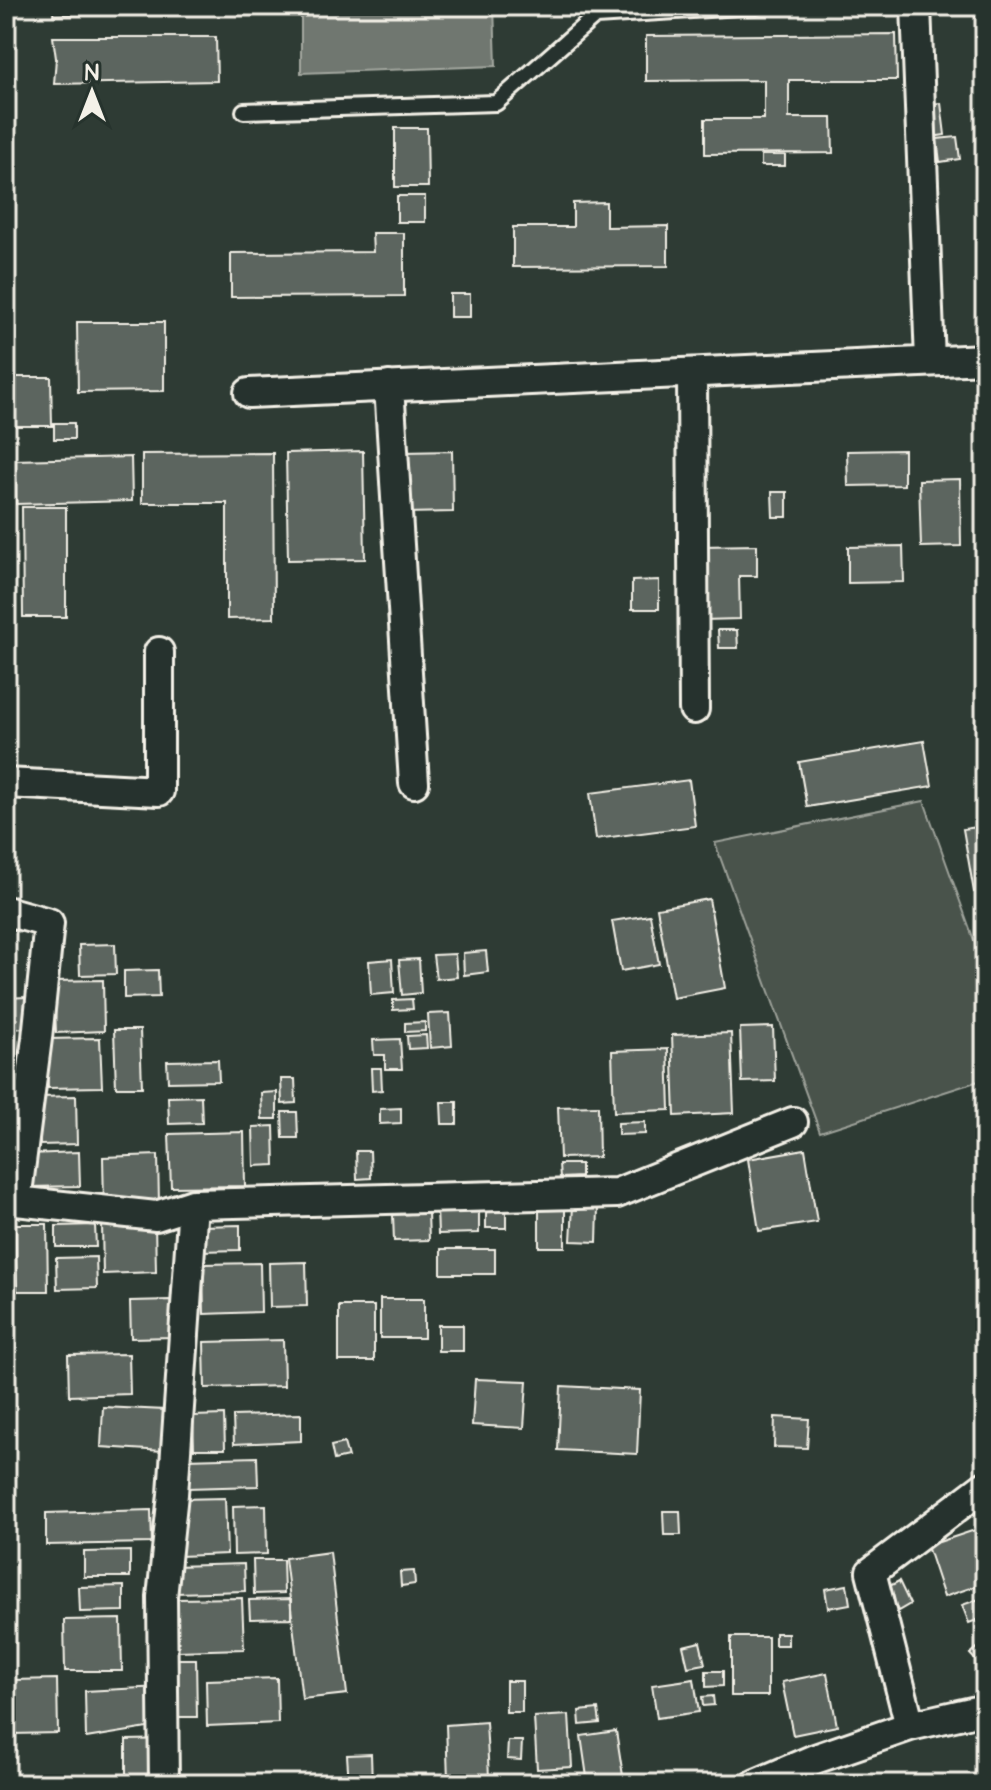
<svg xmlns="http://www.w3.org/2000/svg" width="991" height="1790" font-family="'Architects Daughter',sans-serif">
  <rect width="100%" height="100%" fill="#2e3b34"/>
  <filter id="ink" filterUnits="userSpaceOnUse"><feTurbulence type="fractalNoise" baseFrequency=".0125" numOctaves="2"/><feDisplacementMap in="SourceGraphic" scale="16" xChannelSelector="R" yChannelSelector="G"/><feConvolveMatrix kernelMatrix="1 2 1 2 8 2 1 2 1" color-interpolation-filters="sRGB"/></filter>
  <g filter="url(#ink)">
    <path fill="#48524c" stroke="#9ea29a" stroke-width="2" d="M924,801L985,971V1079L820,1132L715,843Z"/>
    <path fill="#6f7770" stroke="#a4a8a0" stroke-width="2" d="M301,6H494L496,66L301,73Z"/>
    <path fill="#5c655e" stroke="#f4f1e8" stroke-width="2" d="M54,6H216V12L53,15Z
      M982,6H985V40L973,9Z
      M6,34H13V79H6Z
      M896,34L897,80H789V118H832L833,153L705,154V119H764V80L646,81V36Z
      M53,37H216L217,81L54,84L56,58Z
      M941,103L945,135L931,137L927,104Z
      M6,106H14L15,150L6,151Z
      M395,128H427L428,187H395Z
      M957,137L960,159L940,162L937,139Z
      M761,155H785V166H761Z
      M13,174V219L6,220V175Z
      M397,196H425V222H397Z
      M606,202V227L668,226V266L513,267V227H573V203Z
      M372,233H404V296L231,297V253L373,252Z
      M450,294H470V317H450Z
      M77,322H164V391L78,392Z
      M6,344H9V429H6Z
      M12,377H51L52,426H12Z
      M54,423H74V439H54Z
      M904,450V485L848,486L847,451Z
      M363,451L365,559L288,560L286,453Z
      M452,451L453,512L405,513L404,452Z
      M273,453L274,618L227,619V503H142V454Z
      M131,457L132,501L16,504L15,460Z
      M960,479L961,546L921,547L919,480Z
      M772,492H787V517H773Z
      M22,507H66V617H23Z
      M757,545V576H739L740,619L702,620L701,546Z
      M903,546L904,582L848,583V547Z
      M659,580V609H632V581Z
      M718,630H737L738,648H719Z
      M924,741L932,786L807,807L799,762Z
      M689,780L695,826L596,839L590,793Z
      M985,826V890L974,892L963,829Z
      M709,899L725,988L673,998L657,908Z
      M650,915L659,964L621,971L612,921Z
      M115,944L116,974L80,975L79,945Z
      M486,951L488,972L464,975L463,953Z
      M455,954L457,977L436,979L433,955Z
      M392,959L394,993L371,995L369,961Z
      M419,959L421,993L402,995L399,960Z
      M158,970L159,997L124,998V971Z
      M103,980L104,1031L56,1033L54,981Z
      M26,997L27,1028L6,1029V998Z
      M412,999L413,1009L393,1010V1000Z
      M450,1013L452,1046L430,1048L428,1014Z
      M425,1022V1031L405,1032V1023Z
      M773,1027L775,1081L742,1082L740,1028Z
      M114,1030H140L142,1087H116Z
      M731,1033L734,1113L675,1116L672,1035Z
      M426,1035L427,1048L408,1049L407,1036Z
      M100,1038L102,1087L48,1088L46,1039Z
      M400,1039L402,1069H385V1055H374L373,1040Z
      M6,1041H17L18,1079H6Z
      M668,1049L670,1110L614,1112L612,1051Z
      M218,1060L219,1081L168,1082L167,1061Z
      M371,1068H381L382,1090L372,1091Z
      M281,1079H295L296,1103L282,1104Z
      M277,1092V1119H262L261,1093Z
      M76,1096L77,1144L40,1145L39,1097Z
      M201,1096L202,1123L169,1124L168,1097Z
      M441,1102H457V1124H442Z
      M598,1106L599,1157L560,1158L558,1107Z
      M401,1108V1123L380,1124V1109Z
      M282,1112H297L298,1138H283Z
      M645,1122V1134L618,1135V1123Z
      M274,1126L275,1165L254,1166L253,1127Z
      M244,1132L245,1186L171,1187L169,1134Z
      M805,1149L817,1222L759,1231L748,1159Z
      M356,1151H370L371,1178L357,1179Z
      M79,1152L80,1186L29,1187L28,1154Z
      M158,1155L159,1204L104,1205L103,1157Z
      M559,1164H581V1177L560,1178Z
      M573,1206L598,1207L597,1242L571,1241Z
      M479,1207V1233L438,1234L437,1208Z
      M486,1207H506V1228H486Z
      M539,1208H565V1247H539Z
      M428,1213L429,1240L394,1241L393,1215Z
      M155,1223L156,1272L103,1274L102,1224Z
      M15,1224H47L48,1291H17Z
      M95,1225L96,1247H56V1226Z
      M240,1225V1250L201,1251L200,1226Z
      M441,1249H495V1274H441Z
      M96,1257L97,1288L57,1289L56,1258Z
      M306,1262L307,1306L270,1307L269,1263Z
      M260,1263L261,1312L204,1314L203,1264Z
      M380,1299H424V1338H380Z
      M171,1300L172,1337L131,1338L130,1301Z
      M339,1306H374V1361H339Z
      M438,1325H463V1351H438Z
      M283,1340L284,1386L205,1388L204,1342Z
      M129,1354L130,1394L69,1396L68,1355Z
      M475,1379L527,1381L524,1428L472,1425Z
      M561,1386L640,1390L637,1454L558,1450Z
      M103,1407L165,1410L163,1451L101,1447Z
      M301,1414V1441L234,1444L233,1416Z
      M224,1415L225,1449H194L193,1416Z
      M775,1417L809,1419L807,1448L774,1447Z
      M344,1443L348,1457L334,1460L331,1446Z
      M257,1457L258,1486L187,1488L186,1459Z
      M225,1498L227,1554L180,1556L179,1499Z
      M266,1505L267,1554L234,1555L233,1506Z
      M151,1510L152,1543L46,1545V1513Z
      M663,1511H680L681,1535H664Z
      M975,1530L985,1559V1583L944,1597L927,1546Z
      M130,1551V1577H84V1552Z
      M330,1552L347,1694L302,1699L285,1558Z
      M253,1560H283L284,1593L254,1594Z
      M244,1564L245,1591L175,1593L174,1566Z
      M414,1571L415,1584L401,1586L400,1572Z
      M899,1581L910,1604L898,1611L886,1588Z
      M847,1585L850,1604L828,1608L825,1589Z
      M124,1586V1611L80,1612L79,1587Z
      M242,1598L244,1649L177,1651L176,1599Z
      M982,1598L985,1607V1617L969,1623L962,1605Z
      M291,1599V1618L250,1619L249,1600Z
      M121,1619L122,1671H65L64,1620Z
      M775,1633H788V1645H775Z
      M731,1637H768V1696H731Z
      M700,1642L705,1664L688,1667L683,1646Z
      M982,1644L985,1647V1661L980,1665L970,1654Z
      M176,1659H196L197,1717H178Z
      M706,1671H723V1686L706,1687Z
      M827,1673L837,1726L793,1735L782,1682Z
      M277,1678L278,1723L207,1726L206,1680Z
      M57,1679L58,1733L12,1734L11,1680Z
      M694,1679L699,1712L657,1718L652,1685Z
      M506,1681H522V1712H506Z
      M160,1687V1726L86,1738L85,1691Z
      M713,1696L714,1705L703,1706L702,1697Z
      M598,1709L600,1723L580,1725L579,1711Z
      M569,1715L572,1767L537,1769L534,1717Z
      M486,1722L489,1777L448,1779L446,1725Z
      M616,1731L624,1782L588,1784L581,1736Z
      M175,1739L176,1784H126V1740Z
      M508,1741H522L521,1760L507,1759Z
      M371,1754L372,1784H349L347,1755Z"/>
    <g fill="none" stroke-linecap="round" stroke-linejoin="round">
      <defs>
        <path id="lane" d="M244,111L496,103L595,16L757,6"/>
        <path id="street" d="M916,6L930,361
          M692,373L694,709
          M389,386L414,783
          M249,393L985,359
          M6,783L159,791V652
          M6,911L49,923L37,1038L16,1201L156,1216L193,1204
          M910,1726L871,1572L985,1486
          M164,1784L162,1597L173,1494L193,1204L617,1193L793,1122
          M756,1784L815,1759L910,1726L985,1709"/>
      </defs>
      <use href="#lane" stroke="#f4f1e8" stroke-width="20"/>
      <use href="#street" stroke="#f4f1e8" stroke-width="34"/>
      <use href="#lane" stroke="#26332d" stroke-width="14"/>
      <use href="#street" stroke="#26332d" stroke-width="28"/>
    </g>
  </g>
  <rect width="991" height="1790" fill="none" stroke="#26332d" stroke-width="32"/>
  <rect x="16" y="16" width="959" height="1758" fill="none" stroke="#f4f1e8" stroke-width="3" filter="url(#ink)"/>
  <g transform="translate(92 92)" stroke="#26332d" stroke-width="6" paint-order="stroke">
  <path d="M0-6L14 30L0 20L-14 30Z" fill="#f4f1e8"/>
  <text y="-12" font-size="22" font-weight="bold" text-anchor="middle" fill="#f4f1e8">N</text>
  </g>
</svg>
